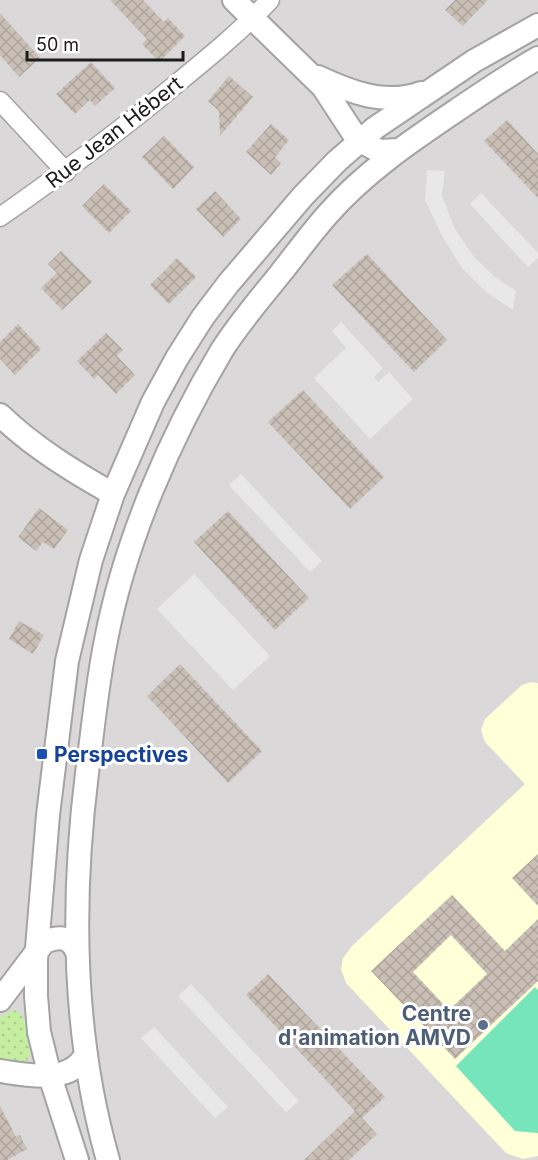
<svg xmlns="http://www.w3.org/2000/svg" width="538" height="1160" font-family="Inter,sans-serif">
  <defs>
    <pattern id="grass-dots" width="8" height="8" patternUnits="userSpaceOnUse" patternTransform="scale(1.5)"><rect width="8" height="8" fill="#c6eea0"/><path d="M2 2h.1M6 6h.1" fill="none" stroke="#aacc89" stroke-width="1.8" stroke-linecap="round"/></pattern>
    <pattern id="building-cross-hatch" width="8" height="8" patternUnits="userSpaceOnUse" patternTransform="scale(1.5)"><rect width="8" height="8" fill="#cabfb6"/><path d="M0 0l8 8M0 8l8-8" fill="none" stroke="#ada49c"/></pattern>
  </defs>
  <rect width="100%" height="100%" fill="#eeeae0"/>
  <path fill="#dad8d8" d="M0,0H538V1160H0Z"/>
  <path fill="#ffffd8" d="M531,682L538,683V1156L523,1159L506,1153L346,983L341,969L343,958L352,946L525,784L485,742L481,730L485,719L522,685Z"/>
  <path fill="url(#grass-dots)" d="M13,1010L19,1012L25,1021L30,1055L26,1062L0,1060V1017Z"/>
  <path fill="#76e5bb" d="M535,987L538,990V1133L515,1131L456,1066Z"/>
  <path fill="#e8e8e8" d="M427,170L445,171L442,196L455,229L474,257L494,276L516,291L513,310L485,291L462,268L442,236L425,200Z
    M481,193L538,253V258L528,267L470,204Z
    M341,322L383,368L374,377L378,382L389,372L413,399L370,439L314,378L346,348L332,331Z
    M241,474L322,561L310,572L229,485Z
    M194,574L270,656L233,690L157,609Z
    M191,984L299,1101L286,1112L178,996Z
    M154,1027L228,1107L215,1118L141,1038Z"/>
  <path fill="url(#building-cross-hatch)" fill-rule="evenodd" d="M110,0H143L164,22L168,18L185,36L159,62L142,44L147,39Z
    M455,0H488L463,26L445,10Z
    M0,13L40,58L19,77L0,55Z
    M91,62L115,88L95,106L90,100L75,114L56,94Z
    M229,76L253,97L220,136L219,111L208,101Z
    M507,120L538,154V198L484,141Z
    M271,124L289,140L275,157L281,163L271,175L246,152Z
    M164,136L194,167L173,189L142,157Z
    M104,184L131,211L109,233L82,206Z
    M215,191L241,219L223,237L196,209Z
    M61,251L92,282L62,310L41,288L57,273L48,264Z
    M367,254L447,340L414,372L332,285Z
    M177,258L196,277L169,304L150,285Z
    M18,324L41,349L15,375L0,359V342Z
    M106,333L123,350L117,356L135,375L116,394L98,375L94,379L77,361Z
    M303,390L384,477L350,509L268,422Z
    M39,508L68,530L54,549L43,542L36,551L18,537Z
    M228,511L309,598L275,630L194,542Z
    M19,621L44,635L33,654L9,639Z
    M180,664L262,751L228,783L147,696Z
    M538,854V906L512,878Z
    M452,895L505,951L538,919V981L455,1059L371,971ZM451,935L487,974L449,1010L413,972Z
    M268,974L385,1097L362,1118L377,1134L349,1160H304L355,1111L246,995Z
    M0,1106L16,1137L20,1135L27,1149L7,1160H0Z"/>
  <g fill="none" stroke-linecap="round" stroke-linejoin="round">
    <defs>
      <path id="minor" d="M0,101L66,172
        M0,217C60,175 119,132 175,85C208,58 241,31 270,0"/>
      <path id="tertiary" d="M234,0L323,87L357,139L379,151L398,150
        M318,77C350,92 385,106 421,93
        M0,415C33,447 74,472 113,494
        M0,1000L44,942C60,936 70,936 77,952
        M0,1071C27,1075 71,1085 86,1054
        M77,1160L50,1076L39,1032L36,996V960L48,815L67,661L91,560L113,494L153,402L177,358L203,317L228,284L303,196L337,161L375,128L474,61L538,25
        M108,1160C72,1034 71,902 87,773C93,729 97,684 106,640C125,541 170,437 222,350C239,323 260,299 280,274C296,254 311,233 328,214C365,172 411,141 457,110C484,92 510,74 538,58"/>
    </defs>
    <use href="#minor" stroke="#a3a3a3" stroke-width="21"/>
    <use href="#tertiary" stroke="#a3a3a3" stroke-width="26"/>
    <use href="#minor" stroke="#fff" stroke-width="18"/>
    <use href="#tertiary" stroke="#fff" stroke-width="22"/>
  </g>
  <rect fill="#1a4fb4" stroke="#fff" stroke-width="2" x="36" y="748" width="12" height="12" rx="3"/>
  <circle fill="#5c6f8a" stroke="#fff" stroke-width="2" cx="483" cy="1025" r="6"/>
  <g text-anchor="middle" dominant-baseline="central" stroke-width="6" stroke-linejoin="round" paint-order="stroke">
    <g font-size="21" fill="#1c1c1c" stroke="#fff">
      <text transform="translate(114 132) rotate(-38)">Rue Jean Hébert</text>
    </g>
    <g font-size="21" font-weight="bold" fill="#164399" stroke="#fff" text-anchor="start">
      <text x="54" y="754">Perspectives</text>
    </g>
    <g font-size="21" font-weight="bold" fill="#4e5e75" stroke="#fff" text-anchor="end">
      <text x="471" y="1013">Centre<tspan x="471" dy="24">d'animation AMVD</tspan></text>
    </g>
  </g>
  <path d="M27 51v9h156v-9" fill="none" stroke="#1c1c1c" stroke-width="3"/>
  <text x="36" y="51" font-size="18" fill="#1c1c1c" stroke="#ffffff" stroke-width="4.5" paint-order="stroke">50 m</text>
</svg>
